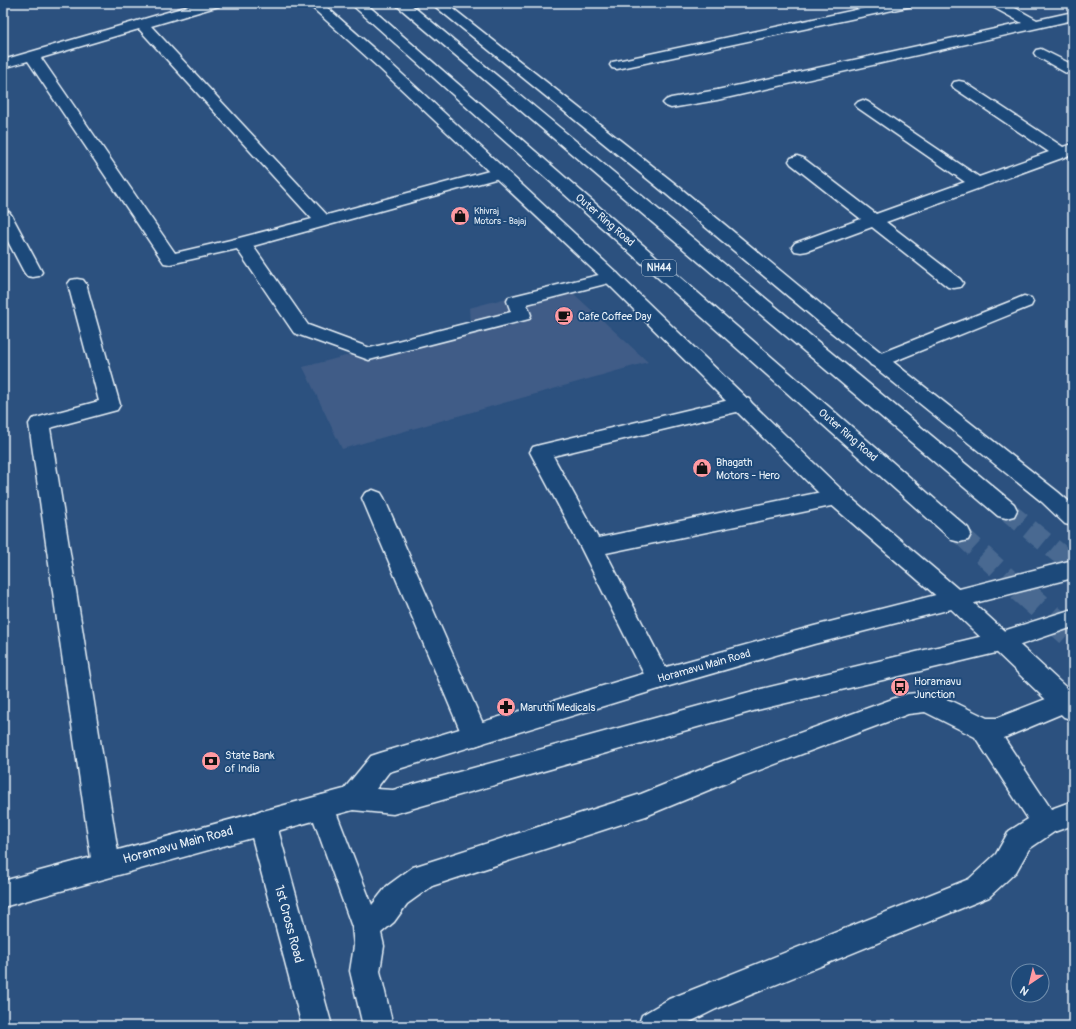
<svg xmlns="http://www.w3.org/2000/svg" width="1076" height="1029" font-family="Pangolin,sans-serif">
  <rect width="100%" height="100%" fill="#2c517f"/>
  <filter id="ink" filterUnits="userSpaceOnUse"><feTurbulence type="fractalNoise" baseFrequency=".025" numOctaves="2"/><feDisplacementMap in="SourceGraphic" scale="8" xChannelSelector="R" yChannelSelector="G"/><feConvolveMatrix kernelMatrix="1 2 1 2 8 2 1 2 1" color-interpolation-filters="sRGB"/></filter>
  <g filter="url(#ink)">
    <path fill="#3f5c87" d="M562,283L648,362L342,449L303,367L470,324L469,308Z"/>
    <g fill="none" stroke-linecap="round" stroke-linejoin="round">
      <path stroke="#486991" stroke-width="20" stroke-dasharray="20 10" stroke-linecap="butt" d="M1006,510L1073,565
        M960,534L1021,590"/>
      <path stroke="#486991" stroke-width="26" stroke-dasharray="26 14" stroke-linecap="butt" d="M1020,589L1073,637"/>
      <defs>
        <path id="minor" d="M199,3H221L219,6L151,26L327,215L500,168L506,170L508,173L506,176L253,246L308,325L370,348L511,312L507,301L509,297L611,272L617,273L620,277L617,281L527,304L531,315L529,319L369,360L294,333L237,249L170,264L164,263L28,61L3,68V60ZM139,29L312,219L239,238L175,253L41,58Z
          M888,3H914L912,6L907,7L617,69L612,68L610,65L612,62L617,61Z
          M989,3H1006L1037,20L1073,12V20L717,100L671,108L666,106L663,103L666,100L671,98L717,90L1022,23L991,6Z
          M1041,49L1073,65V75L1068,74L1036,56L1034,53L1036,50Z
          M959,81L964,82L1063,147L1073,144V154L886,222L960,279L963,283L960,287L954,288L948,287L872,227L807,251L801,252L795,251L792,247L795,243L861,219L791,164L789,161L791,158L797,156L803,158L876,214L965,182L858,108L855,105L858,102L863,100L868,102L979,177L1049,152L954,88L952,85L954,82Z
          M3,211L9,212L12,216L42,272L39,276L33,277L27,276L24,272L3,232Z
          M77,279L83,280L86,284L120,405L117,410L50,428L120,865L116,874L106,878L96,874L92,865L29,424L32,419L99,401L68,284L71,280Z
          M1024,296L1031,298L1033,302L1031,306L885,365L878,367L871,365L868,361L871,357Z
          M742,397L749,399L752,404L749,409L553,456L598,538L836,489L844,492L847,497L844,502L836,505L606,553L671,679L668,686L659,689L650,686L581,548L530,452L533,447L540,445Z
          M373,490L381,493L384,498L488,735L484,743L475,746L466,743L462,735L362,498L365,493Z
          M926,692L954,702L987,718H997L1064,692L1073,695V709L1004,738L1051,809L1073,801V825L1054,832L1029,849L1016,872L989,897L716,1009L682,1026H638L642,1015L669,999L969,879L996,854L1009,831L1028,819L975,737L925,712L908,714L733,780L646,816L432,886L407,904L394,922L381,933L384,946L380,971L393,1026H363L350,971L354,946L352,927L309,807L313,799L322,795L331,799L372,905L387,886L413,867L641,794L715,764L898,697L907,694Z
          M262,810L272,814L276,822L332,1026H302L248,822L252,814Z"/>
        <path id="tertiary" d="M307,3H322L389,62L617,273L844,492L964,594L1073,694V720L1064,717L948,606L828,502L605,281L379,68Z
          M431,3H446L678,186L840,320L1058,492L1073,505V526L1065,524L1042,502L826,328L666,194Z"/>
        <path id="secondary" d="M1073,560V578L814,644L659,689L389,772L376,789L393,790L757,690L1000,632L1073,609V627L1000,652L757,710L393,814L353,810L3,907V881L344,789L371,756L380,753L659,669L814,626Z"/>
        <path id="trunk" d="M350,3H365L968,528L971,534L968,540L960,542L952,540Z
          M394,3H409L1014,504L1017,510L1014,516L1006,518L998,516Z"/>
      </defs>
      <use href="#minor" stroke="#e8f1f8" stroke-width="3"/>
      <use href="#tertiary" stroke="#e8f1f8" stroke-width="3"/>
      <use href="#secondary" stroke="#e8f1f8" stroke-width="3"/>
      <use href="#trunk" stroke="#e8f1f8" stroke-width="3"/>
      <use href="#minor" fill="#1f4a7a" fill-rule="evenodd"/>
      <use href="#tertiary" fill="#1f4a7a" fill-rule="evenodd"/>
      <use href="#secondary" fill="#1f4a7a" fill-rule="evenodd"/>
      <use href="#trunk" fill="#1f4a7a" fill-rule="evenodd"/>
    </g>
  </g>
  <defs>
    <symbol id="shop-disc" viewBox="-11 -11 22 22"><circle r="9.5" fill="#ff9aa2" stroke="#1f4a7a"/><path d="M-5-2.5h2.3a2.7 3.5 0 0 1 5.4 0H5L5.5 6h-11ZM-1.5-2.5h3a1.5 2.3 0 0 0-3 0Z" fill="#111"/></symbol>
    <symbol id="cafe-disc" viewBox="-11 -11 22 22"><circle r="9.5" fill="#ff9aa2" stroke="#1f4a7a"/><path d="M-5.5-4.5H6V0H3Q3 3.5 0 3.5H-2.5Q-5.5 3.5-5.5 0ZM3-3.2v2h1.7v-2ZM-6 4.5H4V6H-6Z" fill="#111"/></symbol>
    <symbol id="bus-disc" viewBox="-11 -11 22 22"><circle r="9.5" fill="#ff9aa2" stroke="#1f4a7a"/><path d="M-5-6H5V4H4V6H2V4H-2V6H-4V4H-5ZM-3.5-4V0h7V-4ZM-3.5 1.2v1.5H-2V1.2ZM2 1.2v1.5H3.5V1.2Z" fill="#111"/></symbol>
    <symbol id="pharmacy-disc" viewBox="-11 -11 22 22"><circle r="9.5" fill="#ff9aa2" stroke="#1f4a7a"/><path d="M-2-6h4v4h4v4h-4v4h-4v-4h-4v-4h4Z" fill="#111"/></symbol>
    <symbol id="bank-disc" viewBox="-11 -11 22 22"><circle r="9.5" fill="#ff9aa2" stroke="#1f4a7a"/><path d="M-6-4H6V4H-6ZM0-2.3a2.3 2.3 0 1 0 0 4.6a2.3 2.3 0 1 0 0-4.6Z" fill="#111"/></symbol>
  </defs>
  <g fill-rule="evenodd">
    <use href="#shop-disc" x="449" y="205" width="22" height="22"/>
    <use href="#cafe-disc" x="553" y="305" width="22" height="22"/>
    <use href="#shop-disc" x="691" y="457" width="22" height="22"/>
    <use href="#bus-disc" x="889" y="676" width="22" height="22"/>
    <use href="#pharmacy-disc" x="495" y="696" width="22" height="22"/>
    <use href="#bank-disc" x="200" y="750" width="22" height="22"/>
  </g>
  <g text-anchor="middle" dominant-baseline="central" stroke-width="4" stroke-linejoin="round" paint-order="stroke">
    <g font-size="9" fill="#e8f1f8" stroke="#1f4a7a" text-anchor="start">
      <text x="474" y="211">Khivraj<tspan x="474" dy="10">Motors - Bajaj</tspan></text>
    </g>
    <rect fill="#1f4a7a" stroke="#acbfd2" stroke-width="1" x="642" y="260" width="34" height="16" rx="3"/>
    <g font-size="10" font-weight="bold" fill="#e8f1f8">
      <text x="659" y="268">NH44</text>
    </g>
    <g font-size="11" fill="#e8f1f8" stroke="#1f4a7a">
      <text transform="translate(605 220) rotate(41)">Outer Ring Road</text>
      <text transform="translate(848 435) rotate(41)">Outer Ring Road</text>
      <text transform="translate(704 666) rotate(-16)">Horamavu Main Road</text>
    </g>
    <g font-size="11" fill="#e8f1f8" stroke="#1f4a7a" text-anchor="start">
      <text x="578" y="316">Cafe Coffee Day</text>
      <text x="716" y="462">Bhagath<tspan x="716" dy="13">Motors - Hero</tspan></text>
      <text x="914" y="681">Horamavu<tspan x="914" dy="13">Junction</tspan></text>
      <text x="520" y="707">Maruthi Medicals</text>
      <text x="225" y="755">State Bank<tspan x="225" dy="13">of India</tspan></text>
    </g>
    <g font-size="13" fill="#e8f1f8" stroke="#1f4a7a">
      <text transform="translate(178 845) rotate(-15)">Horamavu Main Road</text>
      <text transform="translate(289 924) rotate(75)">1st Cross Road</text>
    </g>
  </g>
  <rect width="1076" height="1029" fill="none" stroke="#1f4a7a" stroke-width="16"/>
  <rect x="8" y="8" width="1060" height="1013" fill="none" stroke="#e8f1f8" stroke-width="1.5" filter="url(#ink)"/>
  <g transform="translate(1030 983) rotate(215)"><circle r="19" fill="#1f4a7a" stroke="#6f8dac"/>
  <path d="M0-3L7 15L0 10L-7 15Z" fill="#ff9aa2"/>
  <text y="-6" font-size="11" font-weight="bold" text-anchor="middle" fill="#e8f1f8">N</text>
  </g>
</svg>
